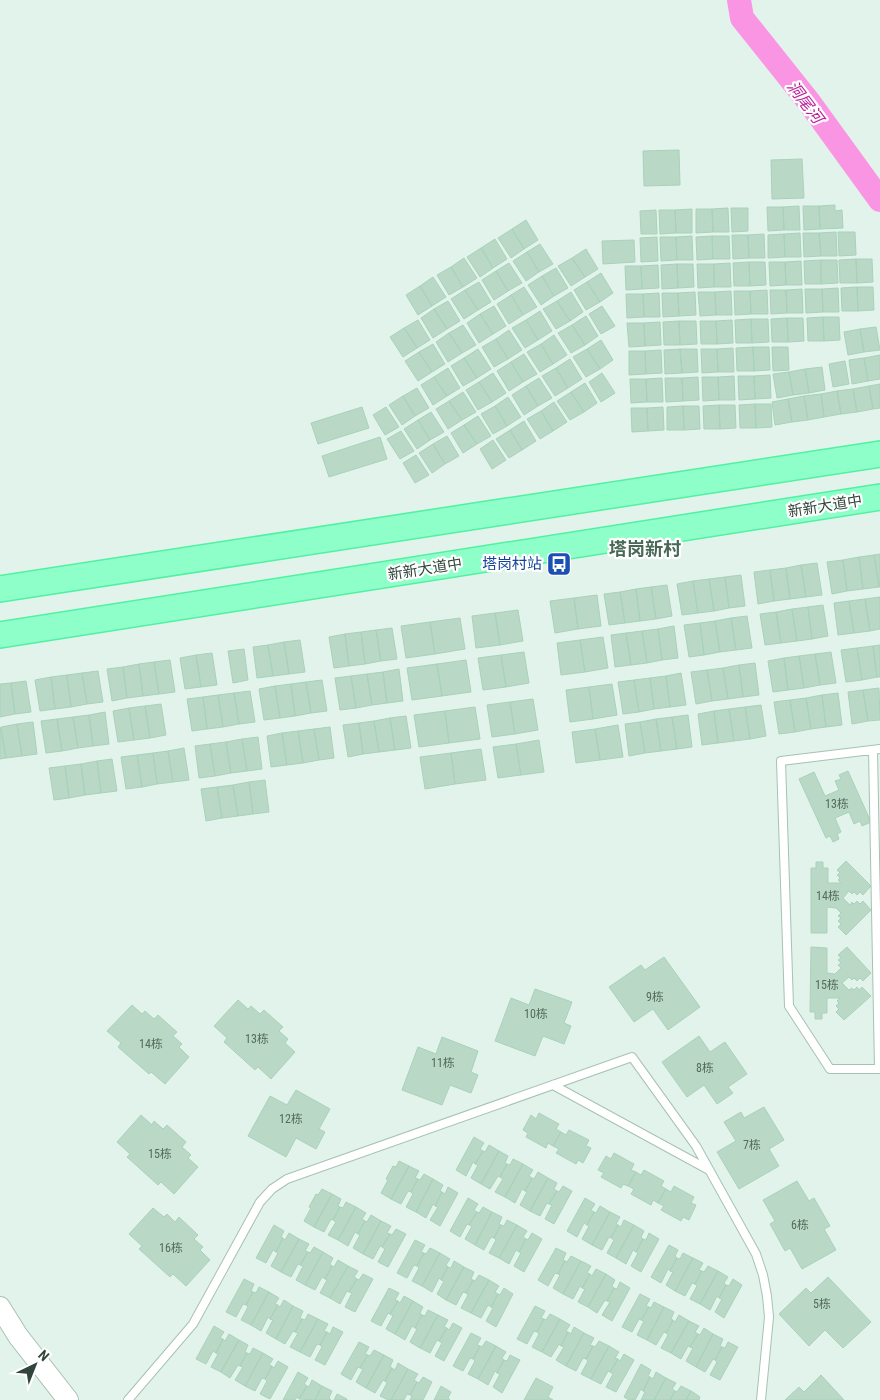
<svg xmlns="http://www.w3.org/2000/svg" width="880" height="1400" font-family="'Roboto Condensed','Noto Sans SC',sans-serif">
  <rect width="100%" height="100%" fill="#e2f3eb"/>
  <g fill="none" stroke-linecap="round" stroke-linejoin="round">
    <path stroke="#f995e3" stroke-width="24" d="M739,0L742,18L809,102L880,200"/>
  </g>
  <path fill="#b9d9c6" stroke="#a8d2ba" d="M679,150L680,185L644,186L643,151Z
    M802,159L804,198L772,199L771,160Z
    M835,205V211L842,210L843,228L820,229L819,206Z
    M799,206L800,230H784L783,207Z
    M803,206H819L820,229L804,230Z
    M767,207H783L784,230L768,231Z
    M728,208L729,232H713L712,209Z
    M731,208H748V231L732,232Z
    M692,209V233H676L675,210Z
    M696,209H712L713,232L696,233Z
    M656,210L657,234H641L640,211Z
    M659,210H675L676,233L660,234Z
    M526,220L538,240L524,249L512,229Z
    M512,229L524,249L511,258L498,238Z
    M836,232L837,256H821L819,233Z
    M838,232H855L856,255L839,256Z
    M800,233L801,257H785L784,234Z
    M803,233H819L821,256L804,257Z
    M764,234L765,258H749L748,235Z
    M784,234L785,257L768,258V235Z
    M732,235H748L749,258L733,259Z
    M692,236L693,260H677L676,237Z
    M712,236H729L730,259H713Z
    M712,236L713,259L697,260L696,237Z
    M657,237L658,261L641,262L640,238Z
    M660,237H676L677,260L661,261Z
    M495,239L507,259L493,268L481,248Z
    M634,240L635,262L603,264L602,241Z
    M540,244L553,264L539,272L527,252Z
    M481,248L493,268L480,277L467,257Z
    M586,249L598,269L585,277L572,258Z
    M527,252L539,272L526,281L513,261Z
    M464,258L477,278L463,287L451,267Z
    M572,258L585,277L571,286L558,266Z
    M856,259L857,283H840L839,260Z
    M856,259H872L873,282L857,283Z
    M821,260H837L838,283L821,284Z
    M821,260V284H805L804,261Z
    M801,261L802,285H786L785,262Z
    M749,262H765L766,285L750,286Z
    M749,262L750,286H734L733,263Z
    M769,262H785L786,285L770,286Z
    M509,263L522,283L508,291L496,271Z
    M730,263L731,287H714V264Z
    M677,264H693L694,287L678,288Z
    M677,264L678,288L662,289L661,265Z
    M697,264H714V287L698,288Z
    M658,265L659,288L642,289L641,266Z
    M625,266H641L642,289L626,290Z
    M451,267L463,287L449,295L437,275Z
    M556,268L568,288L554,296L542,276Z
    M496,271L508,291L494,300L482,280Z
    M601,273L613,293L600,302L587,282Z
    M542,276L554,296L541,305L528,285Z
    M433,277L446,297L432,306L420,286Z
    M479,282L491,302L478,310L465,290Z
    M587,282L600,302L586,310L574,290Z
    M420,286L432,306L418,315L406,295Z
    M524,287L537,307L523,315L511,295Z
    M857,287L858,311H842L841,288Z
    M857,287H873L874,310L858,311Z
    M838,288L839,312H823L822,289Z
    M802,289L803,313H787L786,290Z
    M805,289H822L823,312L806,313Z
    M465,290L478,310L464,319L451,299Z
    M767,290L768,314H751L750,291Z
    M770,290H786L787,313L771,314Z
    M731,291L732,315H716L715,292Z
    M734,291H750L751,314L735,315Z
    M571,292L583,312L570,321L557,301Z
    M695,292L696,315L679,316L678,293Z
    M698,292H715L716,315L700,316Z
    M659,293L660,317H644L643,294Z
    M662,293H678L679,316L663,317Z
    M626,294H643L644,317L627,318Z
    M511,295L523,315L509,324L497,304Z
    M448,301L460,321L447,329L434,309Z
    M557,301L570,321L556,329L543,309Z
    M494,306L506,326L493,334L480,314Z
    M602,306L615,326L601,334L589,314Z
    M434,309L447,329L433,338L421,318Z
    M540,311L552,331L538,340L526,320Z
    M480,314L493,334L479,343L467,323Z
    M586,316L598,336L585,345L572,325Z
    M823,317H839L840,340L824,341Z
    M823,317L824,341H808L807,318Z
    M787,318H803L804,341L788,342Z
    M787,318L788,342H772L771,319Z
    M751,319H768L769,342L752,343Z
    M751,319L752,343H736L735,320Z
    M418,320L430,340L417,348L404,328Z
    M526,320L538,340L525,348L512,328Z
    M732,320L733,343L717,344L716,321Z
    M679,321H696L697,344L680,345Z
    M679,321L680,345H664L663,322Z
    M700,321H716L717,344H701Z
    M660,322L661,345L645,346L644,323Z
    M627,323H644L645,346L629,347Z
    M463,325L476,345L462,353L449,333Z
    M572,325L585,345L571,353L558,333Z
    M876,327L880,350L864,352L860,329Z
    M404,328L417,348L403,357L390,337Z
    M860,329L864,352L848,355L844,332Z
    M509,330L522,350L508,359L496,339Z
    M449,333L462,353L448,362L436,342Z
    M554,335L567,355L553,364L541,344Z
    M496,339L508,359L494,367L482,347Z
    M601,340L613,360L600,369L587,349Z
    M433,344L445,364L432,372L419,352Z
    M541,344L553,364L540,372L527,352Z
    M753,347L754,371H737L736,348Z
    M753,347H769L770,370L754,371Z
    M772,347H788L789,370L773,371Z
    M733,348L734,372H718L717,349Z
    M478,349L491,369L477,378L464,358Z
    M587,349L600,369L586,377L573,357Z
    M680,349L682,373L665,374L664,350Z
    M680,349H697L698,372L682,373Z
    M701,349H717L718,372L702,373Z
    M661,350L662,373L646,374L645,351Z
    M629,351H645L646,374L629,375Z
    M419,352L432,372L418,381L405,361Z
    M524,354L537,374L523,382L511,362Z
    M880,355V379L868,381L864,358Z
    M464,358L477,378L463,386L451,366Z
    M864,358L868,381L852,384L849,360Z
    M570,359L582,379L568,388L556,368Z
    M845,361L849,384L833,387L829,364Z
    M511,362L523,382L509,391L497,371Z
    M822,367L825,390L809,393L805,369Z
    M448,368L460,388L447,396L434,377Z
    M556,368L568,388L555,396L542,376Z
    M805,369L809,393L793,395L789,372Z
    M789,372L793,395L777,398L773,374Z
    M493,373L506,393L492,402L479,382Z
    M602,373L615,393L601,402L589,382Z
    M770,375L771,398L755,399L754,376Z
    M734,376L735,400H719L718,377Z
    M738,376H754L755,399L739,400Z
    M434,377L447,396L433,405L421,385Z
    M698,377L699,400L683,401L682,378Z
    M702,377H718L719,400L703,401Z
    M539,378L552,398L538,406L526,386Z
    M662,378L663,402H647L646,379Z
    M665,378H682L683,401L666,402Z
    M630,379H646L647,402L631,403Z
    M479,382L492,402L478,410L466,390Z
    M585,383L597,403L584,412L571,392Z
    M880,384V408L873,409L869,386Z
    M526,386L538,406L524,415L512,395Z
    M869,386L873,409L857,412L853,389Z
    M417,388L429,408L415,416L403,396Z
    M853,389L857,412L841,414L837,391Z
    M837,391L841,414L824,417L821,394Z
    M463,392L476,412L462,420L449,401Z
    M571,392L584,412L570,420L557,401Z
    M821,394L824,417L808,420L804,396Z
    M403,396L415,416L402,425L389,405Z
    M804,396L808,420L792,422L788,399Z
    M508,397L521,417L507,426L495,406Z
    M788,399L792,422L775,425L772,402Z
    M449,401L462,420L448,429L436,409Z
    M554,402L567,422L553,431L541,411Z
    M755,404H771L772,427L756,428Z
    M755,404L756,428H740L739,405Z
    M719,405H735L736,428L720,429Z
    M719,405L720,429H704L703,406Z
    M495,406L507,426L493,434L481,414Z
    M683,406H699L700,429L684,430Z
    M683,406L684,430H667V407Z
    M362,407L369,428L318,444L311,423Z
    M386,407L399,427L385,435L373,415Z
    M663,407L664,430L648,431L647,408Z
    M631,408H647L648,431L632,432Z
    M541,411L553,431L540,439L527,419Z
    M431,412L444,432L430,440L418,420Z
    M478,416L491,436L477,444L464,425Z
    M418,420L430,440L417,449L404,429Z
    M524,421L536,441L522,450L510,430Z
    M464,425L477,444L463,453L451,433Z
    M510,430L522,450L509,458L496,439Z
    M401,431L414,451L400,459L387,439Z
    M447,436L459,456L445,464L433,444Z
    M380,437L387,459L329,477L322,456Z
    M493,440L506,460L492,469L480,449Z
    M433,444L445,464L432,473L419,453Z
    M416,455L429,475L415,483L403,463Z
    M880,554V587H879L874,555Z
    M874,555L879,587L863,589L859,557Z
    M859,557L863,589L847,591L843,560Z
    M843,560L847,591L832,594L827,562Z
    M817,563L822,595L806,597L801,565Z
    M801,565L806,597L790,599L786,568Z
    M786,568L790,599L774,601L770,570Z
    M770,570L774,601L758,604L754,572Z
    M741,575L745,606L729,608L725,577Z
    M725,577L729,608L714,611L709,579Z
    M709,579L714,611L698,613L693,581Z
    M693,581L698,613L682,615L677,584Z
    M667,585L672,616L656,619L651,587Z
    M651,587L656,619L640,621L636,589Z
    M636,589L640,621L625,623L620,592Z
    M620,592L625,623L609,625L604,594Z
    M597,595L601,626L578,629L574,598Z
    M880,597V629L870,631L865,599Z
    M574,598L578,629L555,633L550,601Z
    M865,599L870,631L854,633L849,601Z
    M849,601L854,633L838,635L834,603Z
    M823,605L828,636L812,639L808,607Z
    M808,607L812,639L797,641L792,609Z
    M792,609L797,641L781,643L776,612Z
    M518,610L523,641L500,645L495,613Z
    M776,612L781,643L765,645L760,614Z
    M495,613L500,645L476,648L472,616Z
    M747,616L752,648L736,650L731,618Z
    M460,618L465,649L435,654L430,622Z
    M731,618L736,650L720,652L715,621Z
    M715,621L720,652L704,655L700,623Z
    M430,622L435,654L406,658L401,626Z
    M700,623L704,655L689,657L684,625Z
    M674,626L678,658L662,660L658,629Z
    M392,628L397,659L381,661L376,630Z
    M658,629L662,660L647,663L642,631Z
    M376,630L381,661L365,664L361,632Z
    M642,631L647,663L631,665L626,633Z
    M361,632L365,664L349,666L345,634Z
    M626,633L631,665L615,667L611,635Z
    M345,634L349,666L334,668L329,637Z
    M603,637L608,668L585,672L580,640Z
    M300,640L305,672L289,674L284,642Z
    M580,640L585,672L561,675L557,643Z
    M284,642L289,674L273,676L268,645Z
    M268,645L273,676L257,678L253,647Z
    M880,645V677H877L873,646Z
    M873,646L877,677L862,680L857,648Z
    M857,648L862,680L846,682L841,650Z
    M244,649L248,680L233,683L228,651Z
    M524,652L529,683L506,687L501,655Z
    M831,652L836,683L820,685L815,654Z
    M212,653L217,685L201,687L196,655Z
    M815,654L820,685L804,688L799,656Z
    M196,655L201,687L185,689L180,658Z
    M501,655L506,687L483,690L478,658Z
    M799,656L804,688L788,690L784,658Z
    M784,658L788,690L773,692L768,661Z
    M170,660L175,692L159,694L154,662Z
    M466,660L471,692L442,696L437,664Z
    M154,662L159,694L143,696L139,664Z
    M755,663L759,695L743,697L739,665Z
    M139,664L143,696L127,698L123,667Z
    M437,664L442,696L412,700L407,668Z
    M739,665L743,697L728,699L723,668Z
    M123,667L127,698L112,701L107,669Z
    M723,668L728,699L712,701L707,670Z
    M399,669L403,701L387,703L383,672Z
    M707,670L712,701L696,704L691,672Z
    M98,671L103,702L87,704L82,673Z
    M383,672L387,703L372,705L367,674Z
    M82,673L87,704L71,707L67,675Z
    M681,673L686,705L670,707L666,676Z
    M367,674L372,705L356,708L351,676Z
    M67,675L71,707L55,709L51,677Z
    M351,676L356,708L340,710L335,678Z
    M666,676L670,707L654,709L650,678Z
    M51,677L55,709L40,711L35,680Z
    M650,678L654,709L639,712L634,680Z
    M322,680L327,711L311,713L306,682Z
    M634,680L639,712L623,714L618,682Z
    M26,681L31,712L15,714L11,683Z
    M306,682L311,713L295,716L291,684Z
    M11,683L15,714L0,717V684Z
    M291,684L295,716L280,718L275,686Z
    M612,684L617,715L593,719L589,687Z
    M275,686L280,718L264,720L259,689Z
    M589,687L593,719L570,722L566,690Z
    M879,688L880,720L868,721L863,690Z
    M863,690L868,721L852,724L848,692Z
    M250,691L255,722L239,724L234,693Z
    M234,693L239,724L223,727L218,695Z
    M838,693L842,725L826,727L822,695Z
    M218,695L223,727L207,729L203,697Z
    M822,695L826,727L811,729L806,698Z
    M203,697L207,729L192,731L187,699Z
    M806,698L811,729L795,732L790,700Z
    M533,699L538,730L515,734L510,702Z
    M790,700L795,732L779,734L774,702Z
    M510,702L515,734L492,737L487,705Z
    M161,704L166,735L150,738L145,706Z
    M761,705L766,736L750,739L745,707Z
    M145,706L150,738L134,740L129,708Z
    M475,707L480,739L449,743L445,711Z
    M745,707L750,739L734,741L729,709Z
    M129,708L134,740L118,742L113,711Z
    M729,709L734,741L718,743L714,711Z
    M445,711L449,743L419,747L414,715Z
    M714,711L718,743L702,745L698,714Z
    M105,712L109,744L93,746L89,715Z
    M89,715L93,746L78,748L73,717Z
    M688,715L692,747L677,749L672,717Z
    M406,716L411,748L395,750L390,718Z
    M73,717L78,748L62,751L57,719Z
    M672,717L677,749L661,751L656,719Z
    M390,718L395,750L379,752L374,721Z
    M57,719L62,751L46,753L41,721Z
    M656,719L661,751L645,753L640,722Z
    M374,721L379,752L363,754L359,723Z
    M33,722L37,754L22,756L17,724Z
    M640,722L645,753L629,756L625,724Z
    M359,723L363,754L348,757L343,725Z
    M17,724L22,756L6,758L1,727Z
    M618,725L623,757L600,760L595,729Z
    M0,727L6,758L0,759Z
    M330,727L334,758L319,760L314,729Z
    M314,729L319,760L303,763L298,731Z
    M595,729L600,760L576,763L572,732Z
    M298,731L303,763L287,765L282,733Z
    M282,733L287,765L271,767L267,736Z
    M258,737L262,769L247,771L242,739Z
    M242,739L247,771L231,773L226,742Z
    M539,740L544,772L521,775L516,744Z
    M226,742L231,773L215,776L210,744Z
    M210,744L215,776L199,778L195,746Z
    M516,744L521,775L498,778L493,747Z
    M184,748L189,780L173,782L168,751Z
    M481,749L486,780L455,784L451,753Z
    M168,751L173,782L157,784L153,753Z
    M153,753L157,784L142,787L137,755Z
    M451,753L455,784L425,789L420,757Z
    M137,755L142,787L126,789L121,757Z
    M112,759L117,791L101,793L97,761Z
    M97,761L101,793L85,795L81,764Z
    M81,764L85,795L69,798L65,766Z
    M65,766L69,798L54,800L49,768Z
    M848,771L871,822L862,826L860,821L854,824L849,812L835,818L841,832L837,834L839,839L833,842L830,836L826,838L799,779L814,772L825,796L839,790L835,781L841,779L839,775Z
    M265,780L269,812L253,814L249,782Z
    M249,782L253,814L238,816L233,785Z
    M233,785L238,816L222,818L217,787Z
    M217,787L222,818L206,821L201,789Z
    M846,861L871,886L863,895L860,892L857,895L854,892L852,894L849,891L843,898L850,905L852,902L854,904L857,901L860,904L863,901L871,910L846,935L838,927L841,924L838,921L841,918L838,916L841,913L836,908L827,907V933H811V868H816V862H823V868H828V883H841L838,880L840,878L837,875L840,873L837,870Z
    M811,947L827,948V973L835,974L841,968L838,965L841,963L838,960L841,958L838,955L847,947L871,973L863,981L860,978L857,981L854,978L852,980L849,977L842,983L849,990L852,988L854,990L857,987L859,990L862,987L871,996L844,1020L836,1012L839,1009L836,1006L839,1003L837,1001L840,998H827V1013H822V1019H815V1012H810Z
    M664,957L700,1007L668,1030L653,1009L634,1022L609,987L641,965L645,970Z
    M535,989L572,1002L564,1023L571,1026L564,1044L543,1036L535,1056L495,1041L511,998L529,1005Z
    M238,1000L248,1009L251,1006L260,1014L264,1010L283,1027L279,1031L288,1039L285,1043L295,1052L271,1079L258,1067L255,1070L224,1042L227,1038L214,1026Z
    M132,1005L142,1014L145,1011L154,1019L158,1015L177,1032L173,1036L182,1044L179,1047L189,1057L165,1084L151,1072L149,1074L118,1047L121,1043L107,1031Z
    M699,1036L710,1052L725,1042L747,1074L728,1087L733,1093L717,1104L704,1085L687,1097L662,1062Z
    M442,1037L478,1051L471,1072L478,1075L471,1093L450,1085L442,1105L402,1090L418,1047L436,1054Z
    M296,1090L330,1109L319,1129L325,1132L316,1149L296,1138L286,1157L248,1136L270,1096L287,1105Z
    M764,1107L784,1140L769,1149L779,1166L739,1189L717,1152L736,1141L724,1122L741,1112L744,1118Z
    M539,1113L559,1124L556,1129L561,1132L553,1146L548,1143L546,1148L526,1137L528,1133L523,1130L531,1115L536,1119Z
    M141,1115L152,1125L154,1121L163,1129L167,1125L186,1142L182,1147L191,1155L188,1158L198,1167L174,1194L161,1182L158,1185L127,1157L130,1154L117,1142Z
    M569,1130L589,1140L586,1146L591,1148L583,1163L578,1160L576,1164L556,1153L559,1149L553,1146L561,1132L566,1135Z
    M474,1137L484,1143L480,1149L483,1151L475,1164L473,1162L466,1176L456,1170Z
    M489,1145L499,1151L481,1184L471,1178L478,1165L475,1164L483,1151L485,1152Z
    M499,1151L508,1156L505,1163L507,1164L500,1177L498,1176L490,1189L481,1184Z
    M614,1153L634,1164L631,1170L636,1172L628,1186L623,1184L621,1188L601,1177L604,1173L598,1170L606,1156L611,1159Z
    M513,1159L523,1164L505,1197L495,1192L503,1179L500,1177L507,1164L510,1165Z
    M399,1161L409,1166L391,1199L381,1193L388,1180L386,1179L393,1166L396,1167Z
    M523,1164L533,1170L529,1176L532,1178L525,1191L522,1189L515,1203L505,1197Z
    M409,1166L419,1171L415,1178L418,1179L411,1192L408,1191L401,1204L391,1199Z
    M644,1170L664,1181L661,1186L666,1189L658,1203L653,1200L651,1205L631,1194L634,1189L628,1186L636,1172L641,1175Z
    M538,1172L548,1178L530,1211L520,1205L527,1192L525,1191L532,1178L534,1179Z
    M424,1174L433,1179L416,1212L406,1207L413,1194L411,1192L418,1179L420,1180Z
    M548,1178L557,1183L554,1189L557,1191L549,1204L547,1203L540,1216L530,1211Z
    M433,1179L443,1185L440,1191L442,1192L435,1206L433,1204L426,1218L416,1212Z
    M797,1181L809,1201L814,1198L830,1226L824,1229L836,1250L802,1269L790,1248L785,1251L770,1224L775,1221L763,1200Z
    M563,1186L572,1191L554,1224L545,1219L552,1205L549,1204L557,1191L559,1192Z
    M674,1186L694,1197L691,1203L696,1205L689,1220L683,1217L681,1221L661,1210L664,1206L658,1203L666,1189L671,1192Z
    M448,1187L458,1193L440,1226L430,1220L438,1207L435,1206L442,1192L445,1194Z
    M322,1189L332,1194L314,1227L304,1221L311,1208L309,1207L316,1194L318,1195Z
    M332,1194L341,1199L338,1206L340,1207L333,1220L331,1219L324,1232L314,1227Z
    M468,1198L478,1204L474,1210L477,1212L469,1225L467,1224L460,1237L450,1231Z
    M585,1198L595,1204L591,1210L594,1212L587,1225L584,1223L577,1237L567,1231Z
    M346,1202L356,1207L338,1240L328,1235L336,1222L333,1220L340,1207L343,1208Z
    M600,1206L610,1212L592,1245L582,1239L589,1226L587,1225L594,1212L596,1213Z
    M356,1207L366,1213L362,1219L365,1221L358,1234L355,1232L348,1246L338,1240Z
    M483,1207L492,1212L475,1245L465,1239L472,1226L469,1225L477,1212L479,1213Z
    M153,1208L164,1217L167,1214L175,1222L179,1217L198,1235L194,1239L203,1247L200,1250L210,1260L186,1286L173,1274L170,1277L139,1249L142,1246L129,1234Z
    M492,1212L502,1217L499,1224L501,1225L494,1238L491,1237L484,1250L475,1245Z
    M610,1212L620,1217L616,1224L618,1225L611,1238L609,1237L602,1250L592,1245Z
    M371,1215L381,1221L363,1254L353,1248L360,1235L358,1234L365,1221L367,1222Z
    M507,1220L517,1225L499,1258L489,1253L496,1240L494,1238L501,1225L504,1226Z
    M624,1220L634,1225L616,1258L607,1253L614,1240L611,1238L618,1225L621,1227Z
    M381,1221L391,1226L387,1233L390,1234L382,1247L380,1246L373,1259L363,1254Z
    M274,1225L284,1231L281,1237L283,1238L276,1252L273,1250L266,1263L256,1258Z
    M517,1225L527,1231L523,1237L526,1239L519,1252L516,1250L509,1264L499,1258Z
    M634,1225L644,1231L641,1237L643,1239L636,1252L633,1250L626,1264L616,1258Z
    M396,1229L406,1234L388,1267L378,1262L385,1249L382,1247L390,1234L392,1235Z
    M289,1233L299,1239L281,1272L271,1266L278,1253L276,1252L283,1238L285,1240Z
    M532,1233L542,1239L524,1272L514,1266L521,1253L519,1252L526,1239L528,1240Z
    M649,1233L659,1239L641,1272L631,1266L638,1253L636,1252L643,1239L646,1240Z
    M299,1239L309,1244L305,1251L308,1252L300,1265L298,1264L291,1277L281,1272Z
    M415,1240L425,1245L421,1252L424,1253L417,1266L414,1265L407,1278L397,1273Z
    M669,1245L678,1250L675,1256L677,1258L670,1271L668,1269L661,1283L651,1277Z
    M314,1247L323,1252L305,1285L296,1280L303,1266L300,1265L308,1252L310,1253Z
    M430,1248L440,1253L422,1286L412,1281L419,1268L417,1266L424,1253L426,1254Z
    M556,1248L566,1253L563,1260L565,1261L558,1274L555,1273L548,1286L538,1280Z
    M323,1252L333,1258L330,1264L332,1266L325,1279L322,1277L315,1290L305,1285Z
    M440,1253L450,1259L446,1265L448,1267L441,1280L439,1278L432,1292L422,1286Z
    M683,1253L693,1258L675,1291L666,1285L673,1272L670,1271L677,1258L680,1259Z
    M571,1256L581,1261L563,1294L553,1288L560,1275L558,1274L565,1261L567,1262Z
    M693,1258L703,1263L699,1270L702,1271L695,1284L692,1283L685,1296L675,1291Z
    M338,1260L348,1266L330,1298L320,1293L327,1280L325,1279L332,1266L334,1267Z
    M454,1261L464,1267L446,1300L437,1294L444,1281L441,1280L448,1267L451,1268Z
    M581,1261L591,1266L587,1273L590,1274L582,1288L580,1286L573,1299L563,1294Z
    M348,1266L358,1271L354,1277L357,1279L349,1292L347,1291L340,1304L330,1298Z
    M708,1266L718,1271L700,1304L690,1299L697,1286L695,1284L702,1271L704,1272Z
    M464,1267L474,1272L471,1279L473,1280L466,1293L463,1292L456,1305L446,1300Z
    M596,1269L606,1274L588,1307L578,1302L585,1289L582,1288L590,1274L592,1276Z
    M718,1271L728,1277L724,1283L726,1285L719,1298L717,1296L710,1310L700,1304Z
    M363,1274L373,1279L355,1312L345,1307L352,1293L349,1292L357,1279L359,1280Z
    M606,1274L615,1280L612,1286L614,1288L607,1301L605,1300L597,1313L588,1307Z
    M479,1275L489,1280L471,1313L461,1308L468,1295L466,1293L473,1280L475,1281Z
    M828,1277L871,1322L843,1348L825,1330L809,1346L779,1314L806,1288L811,1293Z
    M244,1279L254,1284L251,1291L253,1292L246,1305L243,1304L236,1317L226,1312Z
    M733,1279L742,1285L724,1318L715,1312L722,1299L719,1298L726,1285L729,1286Z
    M489,1280L499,1286L495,1292L498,1294L491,1307L488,1305L481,1318L471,1313Z
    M620,1282L630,1288L612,1321L602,1315L610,1302L607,1301L614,1288L617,1289Z
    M259,1287L269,1292L251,1325L241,1320L248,1307L246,1305L253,1292L256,1293Z
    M389,1288L399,1293L395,1300L398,1301L390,1314L388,1313L381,1326L371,1321Z
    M504,1288L513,1294L496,1327L486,1321L493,1308L491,1307L498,1294L500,1295Z
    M269,1292L279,1298L275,1304L278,1305L270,1319L268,1317L261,1331L251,1325Z
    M640,1294L650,1299L646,1306L649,1307L641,1320L639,1319L632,1332L622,1327Z
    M404,1296L413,1301L395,1334L386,1329L393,1316L390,1314L398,1301L400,1303Z
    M284,1300L293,1306L276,1339L266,1333L273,1320L270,1319L278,1305L280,1307Z
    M413,1301L423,1307L420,1313L422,1315L415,1328L412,1326L405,1340L395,1334Z
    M654,1302L664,1307L647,1340L637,1335L644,1321L641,1320L649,1307L651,1308Z
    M293,1306L303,1311L300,1318L302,1319L295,1332L293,1331L285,1344L276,1339Z
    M535,1306L545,1311L541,1318L544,1319L537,1332L534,1331L527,1344L517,1339Z
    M664,1307L674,1312L671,1319L673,1320L666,1333L664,1332L656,1345L647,1340Z
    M428,1310L438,1315L420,1348L410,1342L417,1329L415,1328L422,1315L425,1316Z
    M308,1314L318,1319L300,1352L290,1347L298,1333L295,1332L302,1319L305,1320Z
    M550,1314L560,1319L542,1352L532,1347L539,1334L537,1332L544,1319L546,1320Z
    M438,1315L448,1320L444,1327L447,1328L439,1341L437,1340L430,1353L420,1348Z
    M679,1315L689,1321L671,1353L661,1348L668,1335L666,1333L673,1320L675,1322Z
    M318,1319L328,1324L324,1331L327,1332L320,1345L317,1344L310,1357L300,1352Z
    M560,1319L570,1325L566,1331L568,1332L561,1346L559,1344L551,1357L542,1352Z
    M689,1321L699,1326L695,1332L698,1334L690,1347L688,1346L681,1359L671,1353Z
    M453,1323L462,1328L444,1361L435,1356L442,1343L439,1341L447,1328L449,1330Z
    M214,1326L224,1332L220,1338L223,1339L216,1353L213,1351L206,1364L196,1359Z
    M333,1327L343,1332L325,1365L315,1360L322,1347L320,1345L327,1332L330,1334Z
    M574,1327L584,1333L566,1366L556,1360L564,1347L561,1346L568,1332L571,1334Z
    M704,1328L713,1334L696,1367L686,1361L693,1348L690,1347L698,1334L700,1335Z
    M471,1333L481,1338L477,1345L480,1346L473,1359L470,1358L463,1371L453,1366Z
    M584,1333L594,1338L590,1345L593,1346L586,1359L583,1358L576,1371L566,1366Z
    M229,1334L239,1340L221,1372L211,1367L218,1354L216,1353L223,1339L225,1341Z
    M713,1334L723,1339L720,1346L722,1347L715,1360L713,1359L705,1372L696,1367Z
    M239,1340L248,1345L245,1352L247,1353L240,1366L238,1365L230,1378L221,1372Z
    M486,1341L496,1346L478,1379L468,1374L475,1361L473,1359L480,1346L482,1347Z
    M599,1341L609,1346L591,1379L581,1374L588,1361L586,1359L593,1346L595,1347Z
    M359,1342L369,1347L365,1354L368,1355L360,1368L358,1367L351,1380L341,1374Z
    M728,1342L738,1347L720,1380L710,1375L717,1362L715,1360L722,1347L725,1348Z
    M496,1346L506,1352L502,1358L504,1360L497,1373L495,1371L488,1385L478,1379Z
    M609,1346L619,1352L615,1358L618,1359L610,1372L608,1371L601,1384L591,1379Z
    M253,1348L263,1353L245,1386L235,1380L243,1367L240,1366L247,1353L250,1354Z
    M374,1350L384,1355L366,1388L356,1382L363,1369L360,1368L368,1355L370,1356Z
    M263,1353L273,1359L269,1365L272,1366L265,1379L262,1378L255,1391L245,1386Z
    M624,1354L634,1360L616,1392L606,1387L613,1374L610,1372L618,1359L620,1361Z
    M384,1355L393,1360L390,1367L392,1368L385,1381L383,1380L375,1393L366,1388Z
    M510,1355L520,1360L502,1393L493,1387L500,1374L497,1373L504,1360L507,1361Z
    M278,1361L288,1367L270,1399L260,1394L267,1381L265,1379L272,1366L274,1368Z
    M398,1363L408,1369L391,1400H388L380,1396L387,1383L385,1381L392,1368L395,1370Z
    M641,1364L651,1370L648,1376L650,1377L643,1391L641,1389L635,1400H629L624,1397Z
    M408,1369L418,1374L414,1380L417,1382L410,1395L407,1394L404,1400H391Z
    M298,1372L308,1378L304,1384L307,1386L299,1399L297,1397L295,1400H283Z
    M656,1372L666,1378L654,1400H641L645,1392L643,1391L650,1377L653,1379Z
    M821,1375L844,1400H785L799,1387L804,1392Z
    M423,1377L432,1382L423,1400H410L412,1396L410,1395L417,1382L419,1383Z
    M536,1378L553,1387L548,1397L553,1400H524Z
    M666,1378L676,1383L672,1389L675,1391L670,1400H654Z
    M312,1380L322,1386L315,1400L299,1399L307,1386L309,1387Z
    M322,1386L332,1391L329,1398L331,1400H315Z
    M441,1386L451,1392L448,1398L450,1400H434Z
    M681,1386L691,1391L686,1400H670L675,1391L677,1392Z
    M691,1391L700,1397L699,1400H686Z
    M337,1394L347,1399V1400H334Z"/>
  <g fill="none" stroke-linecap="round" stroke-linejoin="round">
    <defs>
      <path id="service" d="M880,749L781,761L789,1006L830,1069H880
        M873,750L879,1069
        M553,1085L709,1170
        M128,1400L193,1324L260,1202L272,1189L287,1179L632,1057L696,1146L756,1254L763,1275L767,1296L769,1317L761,1400"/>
      <path id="tertiary" d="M0,1307L18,1336L68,1400"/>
      <path id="primary" d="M0,589L880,454
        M0,635L880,497"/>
    </defs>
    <use href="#service" stroke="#a6c2b3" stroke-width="10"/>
    <use href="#tertiary" stroke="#a6c2b3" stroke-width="22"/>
    <use href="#primary" stroke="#51f1a3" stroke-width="28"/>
    <use href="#service" stroke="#fff" stroke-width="8"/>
    <use href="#tertiary" stroke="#fff" stroke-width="20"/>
    <use href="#primary" stroke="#8fffca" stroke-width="25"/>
  </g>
  <defs>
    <symbol id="bus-square" viewBox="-11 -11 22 22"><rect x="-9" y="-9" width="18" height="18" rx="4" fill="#1a4fb4" stroke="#fff"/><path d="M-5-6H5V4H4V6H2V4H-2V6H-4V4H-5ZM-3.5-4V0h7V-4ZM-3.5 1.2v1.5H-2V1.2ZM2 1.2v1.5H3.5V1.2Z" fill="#fff"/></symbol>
  </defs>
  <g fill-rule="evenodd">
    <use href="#bus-square" x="545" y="550" width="28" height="28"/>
  </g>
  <g text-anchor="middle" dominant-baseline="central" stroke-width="4.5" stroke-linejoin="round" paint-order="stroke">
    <g font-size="12" fill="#546a5d">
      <text x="837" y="804">13栋</text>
      <text x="828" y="896">14栋</text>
      <text x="827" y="985">15栋</text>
      <text x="655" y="997">9栋</text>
      <text x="536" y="1014">10栋</text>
      <text x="257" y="1039">13栋</text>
      <text x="151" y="1044">14栋</text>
      <text x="443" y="1063">11栋</text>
      <text x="705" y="1068">8栋</text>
      <text x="291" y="1119">12栋</text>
      <text x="752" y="1145">7栋</text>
      <text x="160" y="1154">15栋</text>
      <text x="800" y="1225">6栋</text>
      <text x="171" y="1248">16栋</text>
      <text x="822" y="1304">5栋</text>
    </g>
    <g font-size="15" fill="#32453a" stroke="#fff">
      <text transform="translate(825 506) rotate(-9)">新新大道中</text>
      <text transform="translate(425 569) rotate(-9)">新新大道中</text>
    </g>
    <g font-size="15" fill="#164399" stroke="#fff" text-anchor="end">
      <text x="542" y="564">塔岗村站</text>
    </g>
    <g font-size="16" font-style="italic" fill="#bd1f98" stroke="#fff">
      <text transform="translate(805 102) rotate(53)">洞尾河</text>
    </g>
    <g font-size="18" font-weight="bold" fill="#486955" stroke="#fff">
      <text x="645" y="548">塔岗新村</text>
    </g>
  </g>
  <g transform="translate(35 1365) rotate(43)" stroke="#ffffff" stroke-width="4" paint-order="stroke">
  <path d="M0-4L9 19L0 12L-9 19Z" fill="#32453a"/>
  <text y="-8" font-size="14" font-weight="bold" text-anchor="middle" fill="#32453a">N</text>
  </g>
</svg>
